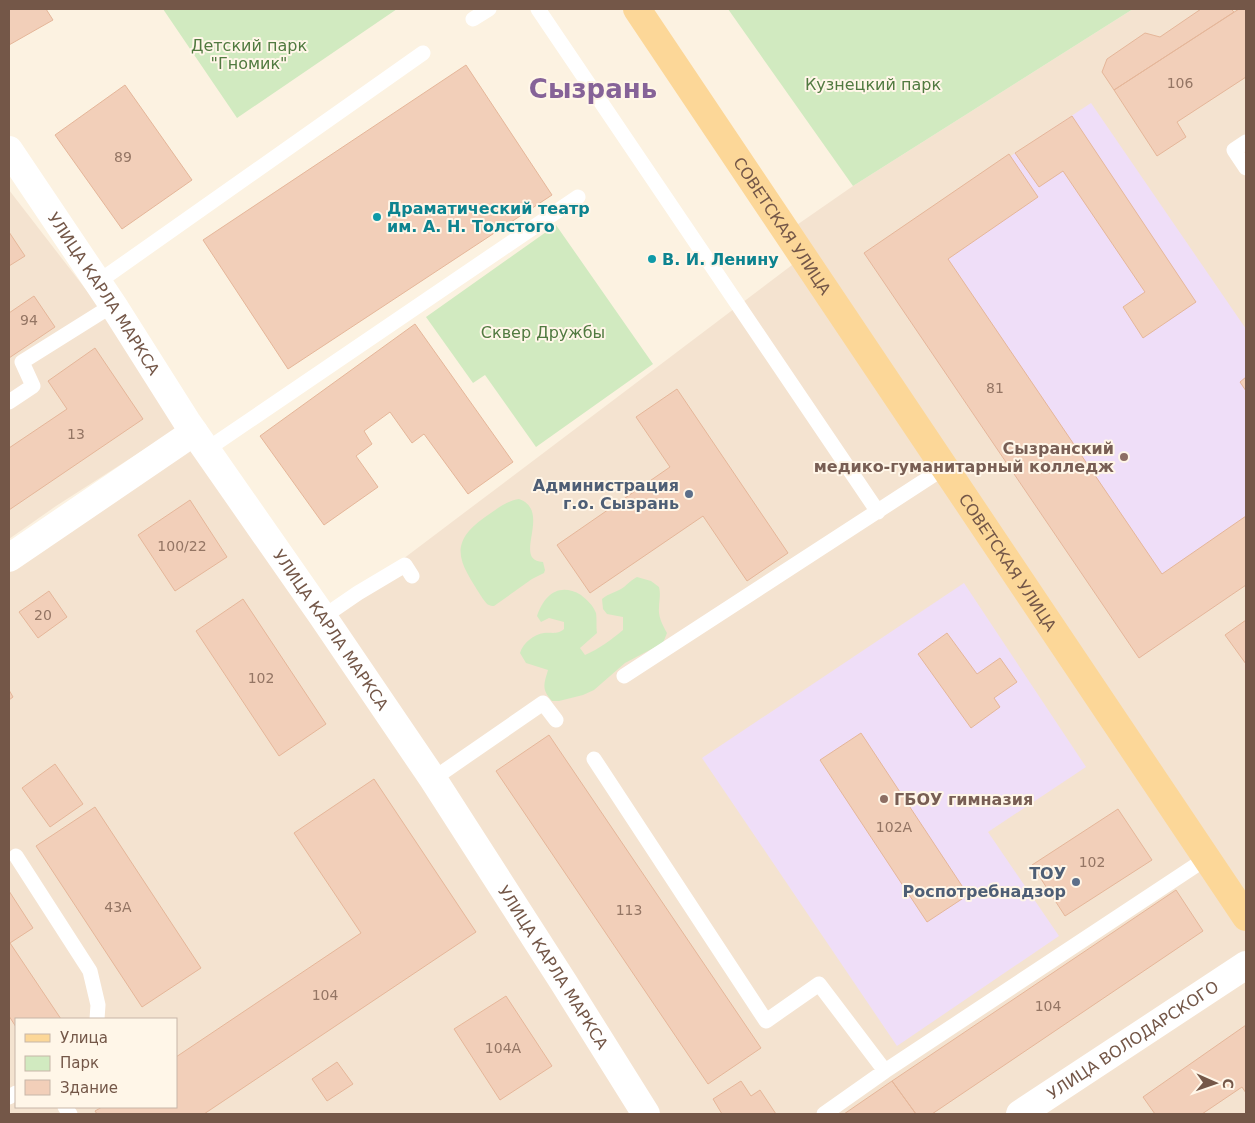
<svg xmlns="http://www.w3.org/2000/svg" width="1255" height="1123" font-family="'DejaVu Sans',sans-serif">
  <rect width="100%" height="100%" fill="#fcf2e1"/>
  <path fill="#f4e3d0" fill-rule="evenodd" d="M1133,9H1246V1114H9V558L194,432L323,617L358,593L796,262L778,238L853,186ZM16,1019H176V1107H16Z
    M9,190L179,410L187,422L56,506L9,539Z"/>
  <path fill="#efdef8" d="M1091,103L1246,329V585L1139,658L864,253Z
    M964,583L1086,767L988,832L1059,936L897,1046L702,758Z"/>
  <path fill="#d1eac0" d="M163,9H397L237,118Z
    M728,9H1133L853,186Z
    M556,225L653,364L536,447L485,375L473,383L426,317Z
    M519,499C553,511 511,561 543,562L545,570L544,573L532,579L494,606C488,606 487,604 483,599C460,563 445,544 488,515C498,508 507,501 519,499Z
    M637,577L651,581L659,587C661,595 659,600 659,608C658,617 663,626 667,633L663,643L625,663L594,690L583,695L559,701H552C541,689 544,684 548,670L526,663L520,653C523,643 534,634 544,633C552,632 557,635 564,629V622L549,618L541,622L537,616C544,595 559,582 581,595C587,600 593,605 596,613C597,619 596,627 597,633L580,648L585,655C599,649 611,640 623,630V617L607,614L603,609L602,599C609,593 617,592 624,587C628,584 631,580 637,577Z"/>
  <path fill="#f2cfb9" stroke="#e5b699" d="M9,9H46L53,20L9,45Z
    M1201,9H1231L1234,12L1114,90L1102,72L1107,59L1145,33L1160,37Z
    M1239,9H1246V77L1177,122L1186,137L1157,156L1114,90Z
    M466,65L552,195L288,369L203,240Z
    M125,85L192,180L122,229L55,135Z
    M1072,116L1196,302L1143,338L1123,307L1145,292L1063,171L1039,187L1015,153Z
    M1009,154L1038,197L948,259L1162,574L1246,516V585L1139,658L864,253Z
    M9,232L25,256L9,266Z
    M34,296L55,327L9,358V313Z
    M415,324L513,462L468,494L424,434L412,443L390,412L364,431L372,444L356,456L378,487L324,525L260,436Z
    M95,348L143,419L9,510V448L67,409L48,381Z
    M1246,377V391L1240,382Z
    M677,389L788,553L747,581L703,516L590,593L557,545L670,467L636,417Z
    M190,500L227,557L175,591L138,535Z
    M49,591L67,617L38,638L19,612Z
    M243,599L326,724L279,756L196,631Z
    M1246,620V664L1225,635Z
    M947,633L977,674L1000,658L1017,682L994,698L1000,707L971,728L918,654Z
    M9,690L13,697L9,700Z
    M861,733L968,895L927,922L820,760Z
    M549,735L761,1048L708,1084L496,771Z
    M55,764L83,804L50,827L22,788Z
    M374,779L476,932L204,1114H97L95,1111L102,1107H176V1057L361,933L294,833Z
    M95,807L201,968L142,1007L36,846Z
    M1118,809L1152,860L1065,916L1032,865Z
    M1176,890L1203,931L932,1114H916L892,1081Z
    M9,891L33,928L10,943L61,1019H16V1027L9,1016Z
    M506,996L552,1066L500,1100L454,1029Z
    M1246,1025V1093L1242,1087L1202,1114H1155L1143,1097Z
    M337,1062L353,1084L327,1101L312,1079Z
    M741,1081L751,1096L760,1090L776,1114H722L713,1099Z
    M892,1081L916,1114H844Z"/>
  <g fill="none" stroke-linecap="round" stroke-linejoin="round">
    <path stroke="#fff" stroke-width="15" d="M538,9L878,512
      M473,19L489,9
      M1246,142L1234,150L1246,168
      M98,282L423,53
      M9,402L33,386L22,362L113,305
      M206,450L578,197
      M323,617L358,593L405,565L412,576
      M624,676L944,468
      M594,759L766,1021L819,984L885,1071
      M433,779L543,703L556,720
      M16,856L90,971L98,1005L97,1019
      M9,1097L16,1093
      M65,1107L70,1114
      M824,1114L885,1071L1207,858"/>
    <path stroke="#fff" stroke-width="28" d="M9,558L194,432"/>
    <g stroke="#fff" stroke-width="28">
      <path id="s1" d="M9,150L113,305L187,422L323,617L433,779L564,983L646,1114"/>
      <path id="s2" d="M1020,1114L1246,965"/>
    </g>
    <path stroke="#fcd798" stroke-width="28" id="s3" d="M637,9L1246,917"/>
  </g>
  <g fill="#0f9aa8" stroke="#fff6e8" stroke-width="2">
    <circle cx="377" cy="217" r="5"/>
    <circle cx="652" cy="259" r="5"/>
  </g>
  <g fill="#8d6e63" stroke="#fff6e8" stroke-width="2">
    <circle cx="1124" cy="457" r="5"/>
    <circle cx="884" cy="799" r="5"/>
  </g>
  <g fill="#5c6f8a" stroke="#fff6e8" stroke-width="2">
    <circle cx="689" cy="494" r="5"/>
    <circle cx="1076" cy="882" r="5"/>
  </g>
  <g text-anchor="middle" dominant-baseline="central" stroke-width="4" stroke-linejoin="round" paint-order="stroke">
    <g font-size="14" fill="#947564">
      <text x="1180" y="83">106</text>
      <text x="123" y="157">89</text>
      <text x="29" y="320">94</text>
      <text x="995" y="388">81</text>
      <text x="76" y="434">13</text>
      <text x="182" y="546">100/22</text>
      <text x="43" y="615">20</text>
      <text x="261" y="678">102</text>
      <text x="894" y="827">102А</text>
      <text x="1092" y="862">102</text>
      <text x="118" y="907">43А</text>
      <text x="629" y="910">113</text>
      <text x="325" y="995">104</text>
      <text x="1048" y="1006">104</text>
      <text x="503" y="1048">104А</text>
    </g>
    <g font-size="16" fill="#517a40" stroke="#fff6e8">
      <text x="249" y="45">Детский парк<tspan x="249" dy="18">"Гномик"</tspan></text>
      <text x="873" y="84">Кузнецкий парк</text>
      <text x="543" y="332">Сквер Дружбы</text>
    </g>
    <g font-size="16" font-weight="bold" fill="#0d838f" stroke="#fff6e8" text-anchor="start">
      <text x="387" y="208">Драматический театр<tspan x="387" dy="18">им. А. Н. Толстого</tspan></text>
      <text x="662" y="259">В. И. Ленину</text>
    </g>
    <g font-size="16" fill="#745748" stroke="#fff6e8">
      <text stroke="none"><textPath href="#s3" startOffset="261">СОВЕТСКАЯ УЛИЦА</textPath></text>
      <text stroke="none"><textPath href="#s1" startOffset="172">УЛИЦА КАРЛА МАРКСА</textPath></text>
      <text stroke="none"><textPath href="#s3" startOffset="666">СОВЕТСКАЯ УЛИЦА</textPath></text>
      <text stroke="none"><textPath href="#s1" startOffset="578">УЛИЦА КАРЛА МАРКСА</textPath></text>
      <text stroke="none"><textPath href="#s1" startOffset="982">УЛИЦА КАРЛА МАРКСА</textPath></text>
      <text stroke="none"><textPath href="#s2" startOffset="135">УЛИЦА ВОЛОДАРСКОГО</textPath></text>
    </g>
    <g font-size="16" font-weight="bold" fill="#785e54" stroke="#fff6e8" text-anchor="end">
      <text x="1114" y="448">Сызранский<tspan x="1114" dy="18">медико-гуманитарный колледж</tspan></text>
      <text x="894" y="799" text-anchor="start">ГБОУ гимназия</text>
    </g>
    <g font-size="16" font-weight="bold" fill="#4e5e75" stroke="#fff6e8" text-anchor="end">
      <text x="679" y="485">Администрация<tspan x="679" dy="18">г.о. Сызрань</tspan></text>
      <text x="1066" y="873">ТОУ<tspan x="1066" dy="18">Роспотребнадзор</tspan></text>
    </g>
    <g font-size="26" font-weight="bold" fill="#866398" stroke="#fff6e8">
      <text x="593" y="89">Сызрань</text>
    </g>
  </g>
  <rect width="1255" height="1123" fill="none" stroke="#745748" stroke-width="20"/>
  <rect x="15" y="1018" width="162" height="90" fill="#fff6e8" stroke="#c7b6a8"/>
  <rect x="25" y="1034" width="25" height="8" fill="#fcd798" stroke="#c7b6a8"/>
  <text x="60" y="1043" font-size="15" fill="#745748">Улица</text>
  <rect x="25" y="1056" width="25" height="15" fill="#d1eac0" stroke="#c7b6a8"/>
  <text x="60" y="1068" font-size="15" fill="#745748">Парк</text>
  <rect x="25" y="1080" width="25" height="15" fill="#f2cfb9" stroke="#c7b6a8"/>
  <text x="60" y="1093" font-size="15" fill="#745748">Здание</text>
  <g transform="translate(1215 1083) rotate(92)" stroke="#fff6e8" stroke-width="4" paint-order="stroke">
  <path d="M0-4L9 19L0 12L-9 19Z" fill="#745748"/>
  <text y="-8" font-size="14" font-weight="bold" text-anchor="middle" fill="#745748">С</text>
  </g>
</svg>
